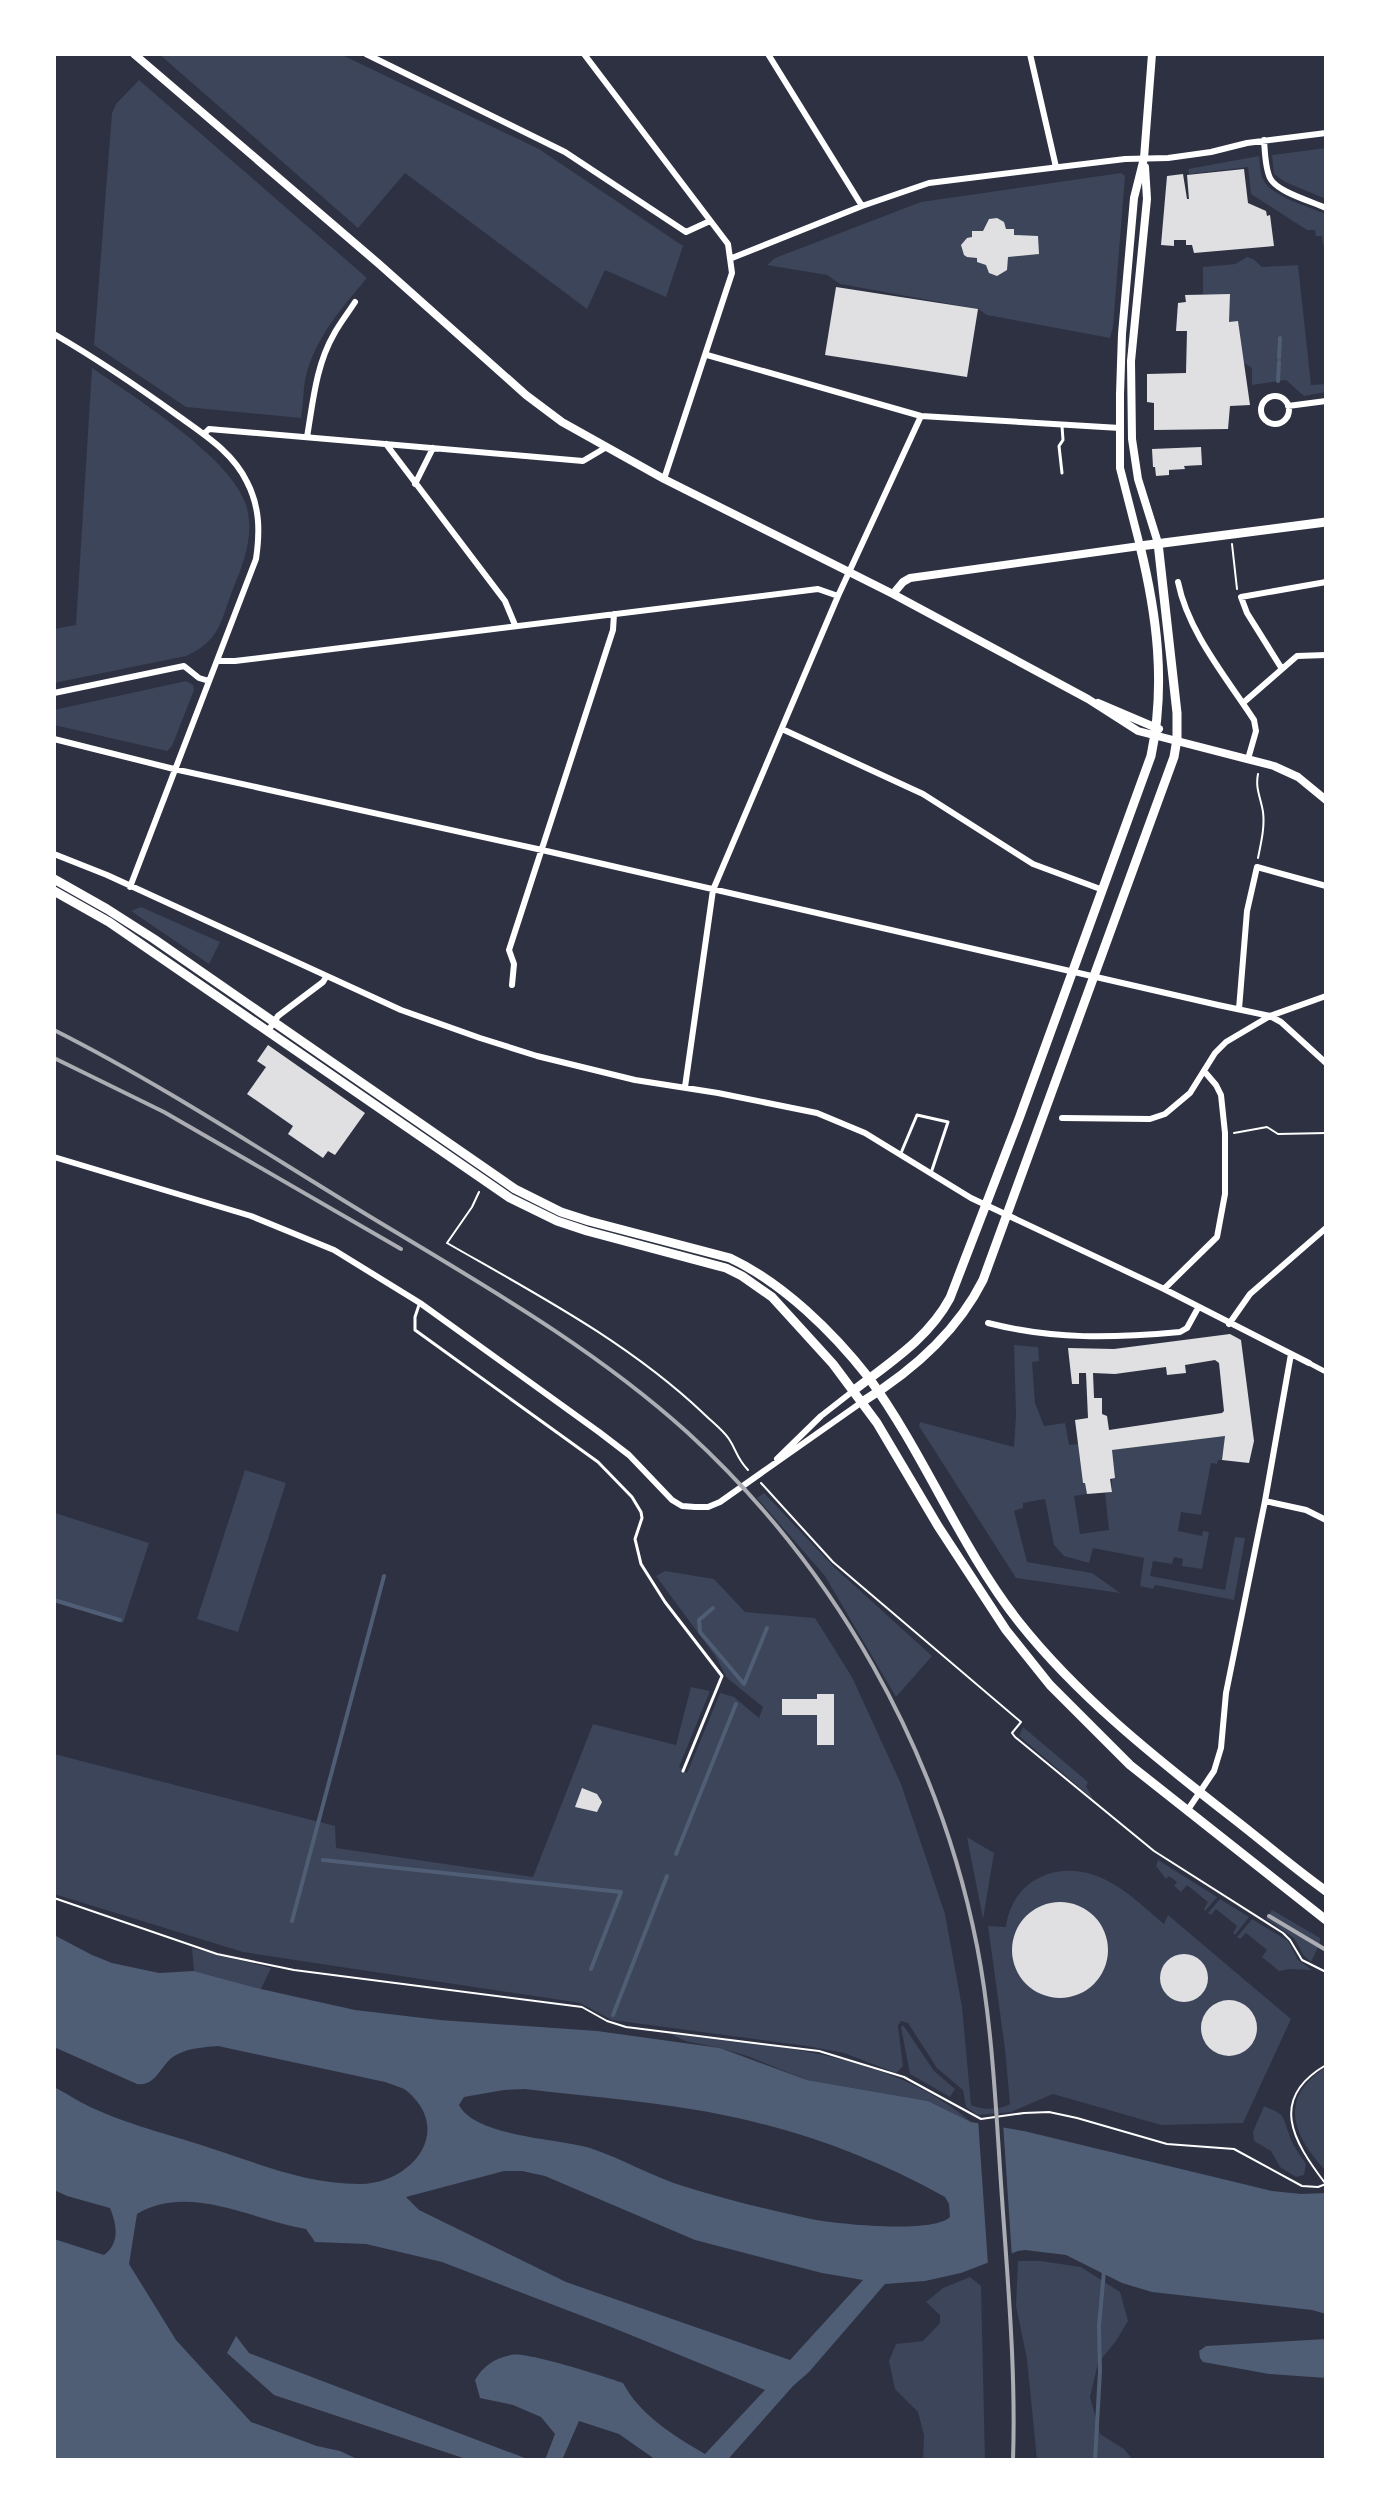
<svg xmlns="http://www.w3.org/2000/svg" width="1380" height="2514" font-family="'PT Sans',sans-serif">
  <rect width="100%" height="100%" fill="#2d3142"/>
  <path fill="#3c4559" d="M159,54H340L539,149L683,246L666,297L605,270L587,309L405,173L358,228Z
    M139,80L367,278C341,309 314,339 305,380C303,393 303,406 301,418L186,407L94,345L112,113L116,104Z
    M1326,148V199L1285,182L1274,174L1272,155Z
    M1259,156C1260,164 1260,174 1264,181C1273,197 1309,207 1326,214V244L1323,245L1322,236H1316L1315,230H1307L1251,194L1248,167L1189,174L1188,169Z
    M1121,173L1125,176L1113,327L1110,338L987,315L978,309L840,284L827,275L767,265L775,258L921,202Z
    M1247,257L1253,259L1262,267L1298,265L1311,385L1326,384V392L1304,396L1286,380L1252,385V368L1244,363L1238,322H1229V295L1203,294V267L1235,264Z
    M92,368C133,396 232,458 246,505C255,534 244,562 233,589C220,622 221,640 186,656L54,683V629L76,625Z
    M186,681L193,685L194,690L172,746L167,751L54,725V710Z
    M141,907L220,942L209,964L131,911Z
    M1014,1345L1038,1347L1039,1361L1032,1362L1035,1403L1044,1426L1065,1423L1069,1445L1078,1444L1083,1483H1085L1087,1494L1074,1496L1080,1534L1109,1530L1105,1493L1112,1492V1450L1225,1436L1222,1460H1218L1217,1464L1211,1463L1201,1515L1181,1512L1178,1531L1202,1536L1203,1531L1209,1532L1202,1569L1182,1566L1183,1559L1174,1557L1172,1564L1153,1561L1150,1576L1225,1590L1235,1537L1245,1538L1234,1600L1155,1585L1153,1589L1140,1586L1144,1558L1093,1548L1089,1563L1064,1556L1054,1545L1045,1499L1023,1503V1508L1014,1511L1027,1562L1092,1573L1120,1593L1016,1578L919,1426L920,1422L1014,1447L1016,1415Z
    M245,1470L286,1483L238,1632L197,1619Z
    M764,1493L835,1568L932,1656L896,1697L825,1576L757,1498Z
    M55,1513L149,1543L123,1623L54,1602Z
    M665,1571L714,1579L745,1612L815,1618L852,1677L901,1784L945,1914L962,2007L971,2105C981,2110 1001,2110 1010,2104L1005,2049L988,1926L1006,1927C1012,1878 1061,1858 1104,1879C1127,1890 1145,1908 1164,1924L1168,1915L1291,2019L1243,2123L1161,2125L1053,2094L1011,2112L978,2115L966,2107L963,2090L937,2068L908,2023L901,2021L898,2026L903,2066L896,2073L844,2053L807,2046L612,2020L580,2003L243,1952L54,1894V1754L335,1826L336,1848L533,1877L593,1724L676,1745L691,1687L710,1691L679,1767L687,1773L720,1693L734,1697L759,1718L763,1707L727,1678L716,1657L656,1576Z
    M1023,1727L1088,1782L1086,1786L1093,1799L1019,1736Z
    M967,1837L994,1853L983,1919Z
    M1158,1860L1217,1897L1205,1911L1204,1909L1208,1902L1187,1885L1181,1892L1174,1886L1177,1882L1169,1876L1166,1879L1156,1866Z
    M1220,1899L1249,1917L1235,1935L1233,1933L1237,1926L1216,1909L1211,1915L1208,1913Z
    M1272,1910L1320,1938V1943L1311,1962L1304,1956L1294,1938L1266,1919Z
    M1252,1919L1288,1941L1298,1960L1312,1970L1290,1969L1279,1971L1262,1957L1267,1950L1246,1933L1240,1939L1237,1937Z
    M192,1948L271,1968L261,1989L194,1971Z
    M903,2025L934,2071L955,2089L950,2097L910,2074L901,2027Z
    M669,2033C771,2045 891,2053 971,2122L928,2101L807,2080L747,2056L720,2048L685,2041Z
    M1326,2067V2171C1292,2135 1278,2098 1326,2067Z
    M1264,2106C1285,2115 1282,2114 1289,2134C1292,2145 1300,2155 1306,2164L1304,2175L1296,2177L1280,2167L1271,2151L1254,2141L1253,2132Z
    M1018,2261H1041L1081,2267L1120,2292L1128,2321L1116,2341L1098,2363L1090,2397L1100,2434L1124,2449L1133,2460H1037L1027,2359L1016,2306Z
    M970,2277L981,2286L985,2460H923L924,2435L918,2412L895,2389L889,2361L896,2344L923,2341L940,2323V2315L926,2302L943,2288Z"/>
  <path fill="#4f5d75" fill-rule="evenodd" d="M54,1935L92,1955L112,1963L159,1973L194,1971L261,1989L355,2010L440,2020L597,2031L720,2048L807,2080L928,2101L971,2122L1024,2131L1272,2191L1301,2194L1326,2193V2314L1312,2310L1152,2292L1122,2283L1066,2255L1025,2250L1018,2251L961,2273L925,2281L885,2284L809,2372L793,2386L730,2457V2460H656L619,2434L579,2421L562,2460H545L555,2434L541,2417L513,2405L480,2398L475,2380C483,2366 495,2358 511,2355C526,2351 605,2377 623,2383C640,2415 674,2436 705,2454L765,2390L611,2327L442,2262L366,2244L315,2242L306,2229C252,2220 189,2183 137,2214L129,2264L176,2340L251,2422L317,2446L340,2451L359,2460H54V2239L104,2255C120,2243 117,2225 110,2208L67,2196L54,2190V2087C68,2094 82,2104 97,2110C132,2126 176,2136 213,2149C263,2165 307,2184 360,2184C410,2184 455,2132 407,2091C402,2087 392,2085 385,2082L218,2046C205,2047 190,2048 178,2054C161,2061 158,2087 137,2084L54,2047ZM525,2089C594,2097 664,2102 733,2117C807,2133 879,2160 945,2197L949,2204L950,2217C933,2234 836,2224 811,2219C770,2210 727,2200 686,2187C653,2177 623,2159 590,2148C557,2138 476,2137 459,2105L464,2097L504,2090ZM504,2171H522L545,2176L695,2240L822,2273L863,2280L790,2360L566,2282L419,2210L406,2197Z
    M236,2336L249,2353L530,2460H469L274,2395L227,2353Z
    M1326,2339V2378L1269,2374L1203,2362L1200,2358L1199,2351L1206,2346Z"/>
  <path fill="#2d3142" d="M978,2119L1003,2123L1012,2258L992,2265H988Z"/>
  <g fill="none" stroke-linecap="round" stroke-linejoin="round">
    <path stroke="#4f5d75" stroke-width="4" d="M1279,358L1280,338
      M1278,381L1279,362
      M54,1600L120,1620
      M713,1608L699,1620L700,1632L744,1684L767,1628
      M676,1854L736,1704
      M323,1860L621,1892L591,1969
      M292,1921L384,1576
      M613,2015L667,1876
      M1095,2460L1100,2371L1099,2326L1104,2271"/>
  </g>
  <path fill="#e0e0e3" fill-rule="evenodd" d="M1244,169L1248,203L1266,211L1267,216L1270,215L1274,246L1194,253L1192,245H1186V240H1174V246L1161,245L1167,176L1183,174L1187,199H1189L1187,175Z
    M997,218L1004,222L1006,229H1014V235L1038,236L1039,254L1008,257L1007,270L997,276L989,273L986,265L977,262V258L967,257L964,255L961,245L967,238L972,237V231H983L989,219Z
    M836,287L978,309L967,377L825,355Z
    M1230,294L1229,322L1238,321L1250,405L1230,406L1228,429L1154,430V403L1147,402V374L1186,373L1187,331H1176L1178,303L1186,302L1185,295Z
    M1201,447L1202,465L1184,466L1185,469L1169,470V475L1156,476L1155,467H1153L1152,449Z
    M268,1045L365,1113L335,1155L328,1151L323,1158L288,1134L293,1126L247,1094L266,1067L257,1061Z
    M1230,1334L1241,1340L1254,1441L1249,1463L1222,1460L1225,1436L1112,1450L1115,1478L1110,1479L1112,1492L1087,1494L1085,1483H1083L1075,1420L1088,1418L1086,1373H1079V1384H1072L1068,1348L1114,1349ZM1215,1360L1219,1363L1224,1411L1222,1413L1109,1430L1107,1416L1102,1414V1398H1094L1093,1373L1115,1374L1166,1367L1167,1375L1186,1373L1185,1365Z
    M817,1694H834V1745H817V1715H782V1699H817Z
    M582,1788L597,1794L602,1802L597,1812L575,1807Z
    M1012 1950a48 48 0 1 1 96 0a48 48 0 1 1-96 0Z
    M1160 1978a24 24 0 1 1 48 0a24 24 0 1 1-48 0Z
    M1201 2028a28 28 0 1 1 56 0a28 28 0 1 1-56 0Z"/>
  <g fill="none" stroke-linecap="round" stroke-linejoin="round">
    <path stroke="#fff" stroke-width="2" d="M1232,544L1237,589
      M1258,774C1255,789 1261,798 1263,812C1265,827 1261,843 1258,858
      M1234,1133L1267,1127L1278,1134L1326,1133
      M479,1192L472,1207L447,1243C536,1294 628,1342 703,1413C711,1421 723,1430 729,1439C737,1451 736,1457 748,1470
      M761,1483L833,1562L1021,1722L1012,1733L1015,1737L1154,1851L1283,1933L1290,1940L1302,1960L1326,1972
      M54,1898L217,1954L294,1970L582,2007L607,2021L626,2027L819,2051L904,2077L981,2119L1024,2113L1049,2112L1077,2118L1167,2144L1234,2149L1302,2186L1318,2187L1326,2184
      M1325,2183C1293,2141 1268,2099 1326,2065"/>
    <path stroke="#fff" stroke-width="3" d="M1062,473L1059,446L1063,440L1062,426
      M901,1153L917,1115L948,1122L931,1173
      M419,1305L415,1317V1330L598,1462L632,1497L641,1512L642,1518L635,1539L641,1564L665,1602L722,1676L683,1771"/>
    <path stroke="#fff" stroke-width="5" d="M1309,1363L1326,1372"/>
    <path stroke="#fff" stroke-width="6" d="M366,54L565,152L686,232L710,221
      M584,54L728,244L732,273L664,479
      M768,54L862,206
      M1030,54L1056,167
      M1264,140C1265,152 1265,168 1270,178C1277,192 1311,201 1326,208
      M732,258L862,206L929,183L1125,159L1168,158L1211,152L1247,143L1326,133
      M54,334C97,359 137,386 177,415C203,434 233,452 247,482C260,507 260,532 256,559L130,887
      M707,355L921,416L1120,428
      M1261 410a14 14 0 1 1 28 0a14 14 0 1 1-28 0Z
      M1288,406L1326,401
      M204,434L209,429L583,461L605,448
      M307,437C313,402 316,365 334,334C340,323 348,313 355,302
      M386,444L505,601L515,625
      M415,484L433,448
      M1178,582C1188,632 1226,677 1254,720L1256,731L1248,759
      M217,661H235L818,589L838,596
      M1282,669L1247,613L1241,597L1326,582
      M54,693L184,666L199,678L209,681
      M1243,703L1297,656L1326,655
      M782,729L923,794L1033,864L1103,890
      M54,739L174,769L542,850L1218,1005L1270,1016L1326,996
      M54,854L107,875L401,1010L480,1038L537,1056L635,1080L718,1093L817,1113L865,1133L971,1198L1164,1289L1309,1363
      M512,985L514,964L509,950L613,630L614,614
      M1239,1009L1247,911L1257,867L1326,886
      M1270,1016L1281,1022L1326,1063
      M268,1031L278,1016L323,982L326,977
      M685,1087L713,890L838,596L921,416
      M1062,1118L1150,1119L1165,1114L1190,1093L1215,1053L1226,1042L1270,1016
      M54,1157L251,1216L334,1250L420,1303L599,1432L629,1455L672,1500L682,1506L695,1507H708L720,1502L862,1402
      M1164,1289L1217,1237L1225,1194V1133L1221,1095L1216,1085L1204,1071
      M988,1323C1054,1340 1113,1338 1180,1332L1187,1328L1198,1308
      M1229,1324L1250,1294L1326,1228
      M777,1459L821,1416L853,1391
      M1265,1501L1306,1510L1326,1520
      M1187,1811L1214,1771L1221,1748L1226,1693L1265,1501L1291,1354"/>
    <path stroke="#fff" stroke-width="8" d="M134,54L379,264L526,395L562,422L664,479L893,594L1088,699L1138,731L1274,766L1298,777L1326,800
      M1145,167L1147,199L1131,361L1132,439L1138,479L1158,543
      M893,594L903,582L910,578L1140,546L1120,468V394L1122,334L1134,198L1144,158L1152,54
      M1098,703L1159,729"/>
    <path stroke="#fff" stroke-width="9" d="M54,879L107,909L154,939L515,1189L561,1212L589,1221L730,1258C783,1283 833,1332 869,1378C925,1455 960,1547 1019,1622C1077,1695 1152,1755 1225,1812C1259,1838 1291,1866 1326,1891
      M54,891L109,922L510,1198L557,1221L587,1231L726,1268L742,1276L772,1297L833,1364L877,1423L938,1526L1006,1630L1050,1685L1130,1765L1326,1920
      M853,1391C889,1363 928,1339 950,1298L1020,1116L1151,756C1166,685 1157,615 1140,546L1326,522
      M862,1402C911,1372 957,1332 983,1280L1174,757L1177,739V713L1158,543"/>
    <path stroke="#abadb3" stroke-width="4" d="M54,1030C163,1085 265,1153 369,1216C478,1282 592,1346 687,1432C835,1567 938,1749 977,1946C993,2028 996,2114 1002,2198C1008,2285 1016,2373 1013,2460
      M54,1058L164,1112L401,1249
      M1269,1916L1326,1950"/>
  </g>
  <rect width="1380" height="2514" fill="none" stroke="#ffffff" stroke-width="112"/>
</svg>
